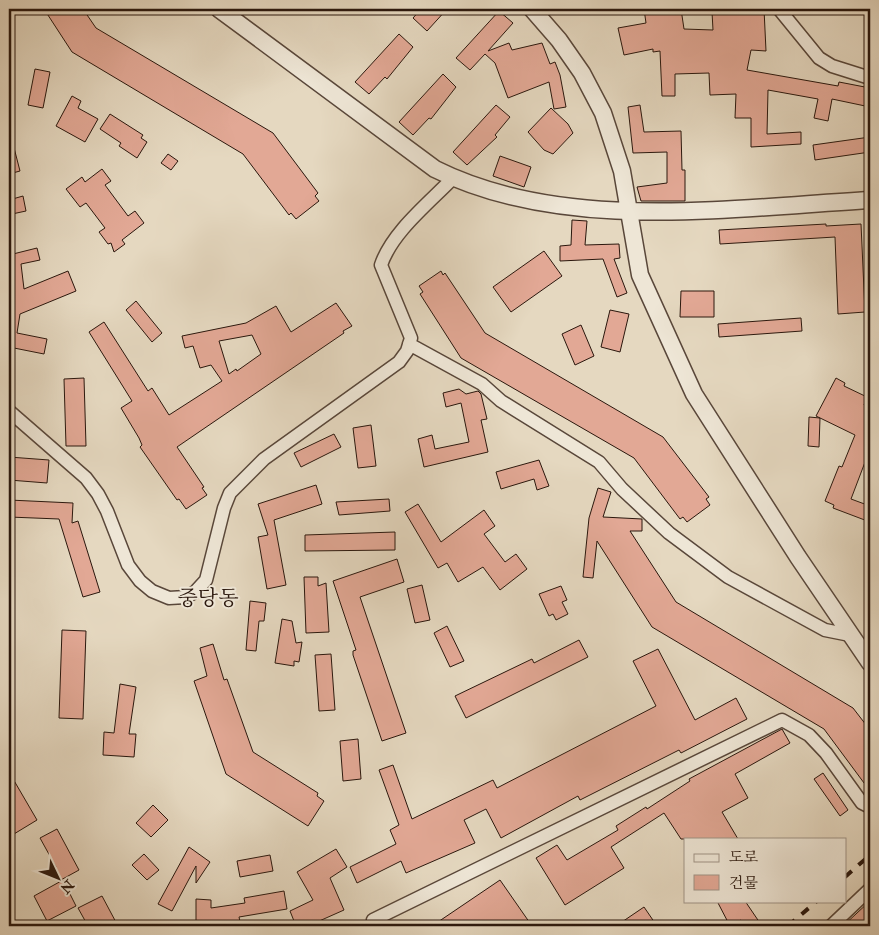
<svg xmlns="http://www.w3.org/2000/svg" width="879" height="935" font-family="'IM FELL Double Pica','Noto Serif KR',serif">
  <rect width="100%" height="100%" fill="#e5d8c0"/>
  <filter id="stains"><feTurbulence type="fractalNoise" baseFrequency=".004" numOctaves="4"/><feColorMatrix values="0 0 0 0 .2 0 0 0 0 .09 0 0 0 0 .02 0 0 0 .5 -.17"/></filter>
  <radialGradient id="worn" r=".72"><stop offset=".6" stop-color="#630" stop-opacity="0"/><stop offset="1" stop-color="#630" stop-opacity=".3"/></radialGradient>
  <path fill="#e2a895" stroke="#2a170d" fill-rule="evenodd" d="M44,9H83L96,28L273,133L318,193L315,196L319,201L296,219L291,213L289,215L243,154L72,52Z
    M421,9H447L427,31L413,18Z
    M644,9H681L684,29L713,30L712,12L764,9L766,51L751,50L747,70L838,86L839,82L870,88V107L832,99L828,121L814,118L818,99L768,90L767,134L801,132V144L751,147V118H735L736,94L710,95L709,73L675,74V96H662L660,51L653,52V49L624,55L618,28L646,23Z
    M499,11L513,23L488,51L509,43L512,50L542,43L550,64L555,62L560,75L566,107L554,109L549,82L508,98L495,63L485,54L470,70L456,58Z
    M399,34L413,47L387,79L385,77L369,94L355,82Z
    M35,69L50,72L43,108L28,105Z
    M443,74L456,87L431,119L429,118L413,135L399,122Z
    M72,96L81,101L78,108L98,119L85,142L56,126Z
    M496,105L510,117L495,135L497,137L467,165L453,152Z
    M640,105L644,132L681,131L682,170H685V201H641L637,187L667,183V152L633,153L628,107Z
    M551,108L568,124L573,133L553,154L544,150L528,132Z
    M110,114L143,135L141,138L147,142L137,158L119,146L121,143L100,129Z
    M870,137V152L815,160L813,145Z
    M12,140L20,171L9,174V141Z
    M168,154L178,161L171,170L161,163Z
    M500,156L531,167L524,187L493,176Z
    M102,169L111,181L105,185L128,216L135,211L144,223L122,240L125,244L114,252L111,243L108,244L99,232L105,228L86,203L80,207L66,189L82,177L85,182Z
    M23,196L26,211L12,214L9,200Z
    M572,220L587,221L585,245L619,244L620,258L614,259L627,293L617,297L603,259L560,261V246L571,245Z
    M826,224V226L861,224L865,312L838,314L835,237L720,244L719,230Z
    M37,248L40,260L21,264L24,289L68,271L76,291L20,314L17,333L47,339L44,354L9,347V255Z
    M544,251L562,276L511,312L493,287Z
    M441,271L443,275L445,273L485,333L663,437L709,497L706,499L710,505L687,522L683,517L680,519L634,458L461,358L420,294L423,292L419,286Z
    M681,291H714V317H680Z
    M136,301L162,333L152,342L126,310Z
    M336,303L352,326L343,331L344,333L177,447L204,487L202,488L207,495L186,509L179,499L177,500L140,447L142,445L139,438L121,408L132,401L89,332L104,322L148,391L152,388L169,415L222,381L211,365L200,368L193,346L185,348L182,336L246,323L276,306L291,332ZM252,335L261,354L237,371L236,369L229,374L219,341Z
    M610,310L629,314L620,352L601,347Z
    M801,318L802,331L719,337L718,324Z
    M581,325L594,356L575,365L562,334Z
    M84,378L86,446H66L64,379Z
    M836,378L845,383L844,386L867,397L864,405L870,408V449L851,499L870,506V522L833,508L834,505L825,501L839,466L842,467L855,435L816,416Z
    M459,389L466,394L478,391L481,394L487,419L481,420L488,452L424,467L418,439L432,435L435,449L469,442L461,403L446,407L443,393Z
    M809,417L820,418L819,447L808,446Z
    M371,425L376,466L358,468L353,428Z
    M334,434L341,447L301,467L294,453Z
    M9,457L49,460L47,483L9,480Z
    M539,460L549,486L537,490L534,479L501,489L496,472Z
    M316,485L322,504L274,520L286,585L267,589L258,537L268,535L258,504Z
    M598,488L611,492L603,517L642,519V531H630L676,602L853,708L870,730V791L824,729L652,627L597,541L593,578L583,577L589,518Z
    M389,499L390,511L339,515L336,502Z
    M9,500L73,503L72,523L78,521L100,592L83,597L59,519L9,517Z
    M418,504L441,542L484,510L495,526L484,534L505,562L516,554L527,569L500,590L483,567L458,582L447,563L438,568L405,512Z
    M395,532V550L305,551V535Z
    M397,559L404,582L360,597L406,733L382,741L353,655V651L356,650L333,581Z
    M304,577H318V586L326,583L329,632L306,633Z
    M422,585L430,620L415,623L407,589Z
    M561,586L567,600L562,602L568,614L556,620L553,614L549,616L539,594Z
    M250,601L266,603L264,621H259L256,651L246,650Z
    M282,619L292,621L296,643L302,642L299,662L294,661V666L275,663Z
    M447,626L464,661L450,667L434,633Z
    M62,630L86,631L83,719L59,718Z
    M579,640L588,657L466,718L455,696L532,659L534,663Z
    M213,644L224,680L227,679L253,752L318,793L317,796L324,801L308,826L226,774L194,681L207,676L200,648Z
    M658,649L695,720L736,698L747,719L681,753L679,750L580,800L578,796L501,838L486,809L464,820L475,843L406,873L401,861L357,883L350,867L396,844L390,830L399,825L379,770L393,765L412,819L493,780L497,788L656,706L633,661Z
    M331,654L335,710L319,711L315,655Z
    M120,684L136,687L129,734H136L134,757L103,755L104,732L114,733Z
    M782,729L790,743L735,774L748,798L722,812L738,839H681L664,813L611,847L624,868L565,905L536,858L557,845L567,860L618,830L616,826L646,807L647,809L690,781L689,779Z
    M358,739L361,779L343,781L340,741Z
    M9,772L37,820L9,837Z
    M823,773L848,810L840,816L814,779Z
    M153,805L168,820L151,837L136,823Z
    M57,829L79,870L59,881L53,869L56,867L40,838Z
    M189,847L210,862L196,883V866L172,911L158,904Z
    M336,849L347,867L330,878L344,910L308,926H296L290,911L313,900L297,872Z
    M144,854L159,870L147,880L132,865Z
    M270,855L273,871L240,877L237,861Z
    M63,880L76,906L47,921L34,896Z
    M500,880L532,926H432Z
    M284,891L287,909L239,917L241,926H196V899L211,900V908L245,903L244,898Z
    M102,896L118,926H88L78,908Z
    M717,901H745L762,926H745L741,920L730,926Z
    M870,901V926H843Z
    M644,907L657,926H616Z"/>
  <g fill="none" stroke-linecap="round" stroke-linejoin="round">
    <defs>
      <path id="minor" d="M779,9L819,58L832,66L870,78
        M409,344L482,384L501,401L599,462L622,489L669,533L728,577L825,630L850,635
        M9,411L86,478L98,494L107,511L128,565L140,581L152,591L169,598L186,597L195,592L206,580L224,508L230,493L264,459L399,362L407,351L411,338L381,265C392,232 429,203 453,178
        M373,920L782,720L809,735L826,753L862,803L870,807
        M831,926L870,889"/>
      <path id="tertiary" d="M219,9L435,169C563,233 732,208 870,200
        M532,9L559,40L582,73L603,113L622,171L640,275L694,394L798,557L870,663"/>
    </defs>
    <use href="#minor" stroke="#59473a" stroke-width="15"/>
    <use href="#tertiary" stroke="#59473a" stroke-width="19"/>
    <use href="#minor" stroke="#eee6d6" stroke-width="12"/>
    <use href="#tertiary" stroke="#eee6d6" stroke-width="16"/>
    <path stroke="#2a170d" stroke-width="4" stroke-dasharray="9 9" stroke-linecap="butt" d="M845,877L870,855
      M788,926L817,901"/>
  </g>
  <g text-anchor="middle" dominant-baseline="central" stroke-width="4" stroke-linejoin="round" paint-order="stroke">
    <g font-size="21" fill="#2a170d" stroke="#eee6d6">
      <text x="208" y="598">중당동</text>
    </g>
  </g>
  <rect width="879" height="935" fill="none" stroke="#e5d8c0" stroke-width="30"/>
  <rect x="10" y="10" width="859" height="915" fill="none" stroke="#2a170d" stroke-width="2.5"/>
  <rect x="15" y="15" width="849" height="905" fill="none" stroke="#2a170d"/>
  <rect x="684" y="838" width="162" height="65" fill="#eee6d6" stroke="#a09386"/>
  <rect x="694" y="854" width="25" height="8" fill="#eee6d6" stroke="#a09386"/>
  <text x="729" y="862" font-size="15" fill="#2a170d">도로</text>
  <rect x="694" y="875" width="25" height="15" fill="#e2a895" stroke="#a09386"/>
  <text x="729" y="888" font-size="15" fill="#2a170d">건물</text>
  <g transform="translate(58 878) rotate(133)" stroke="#eee6d6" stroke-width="4" paint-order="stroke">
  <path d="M0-4L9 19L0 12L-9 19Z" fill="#2a170d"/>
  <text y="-8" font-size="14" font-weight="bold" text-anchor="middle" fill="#2a170d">N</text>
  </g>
  <rect width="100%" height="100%" filter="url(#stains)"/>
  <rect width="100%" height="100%" fill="url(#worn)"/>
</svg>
